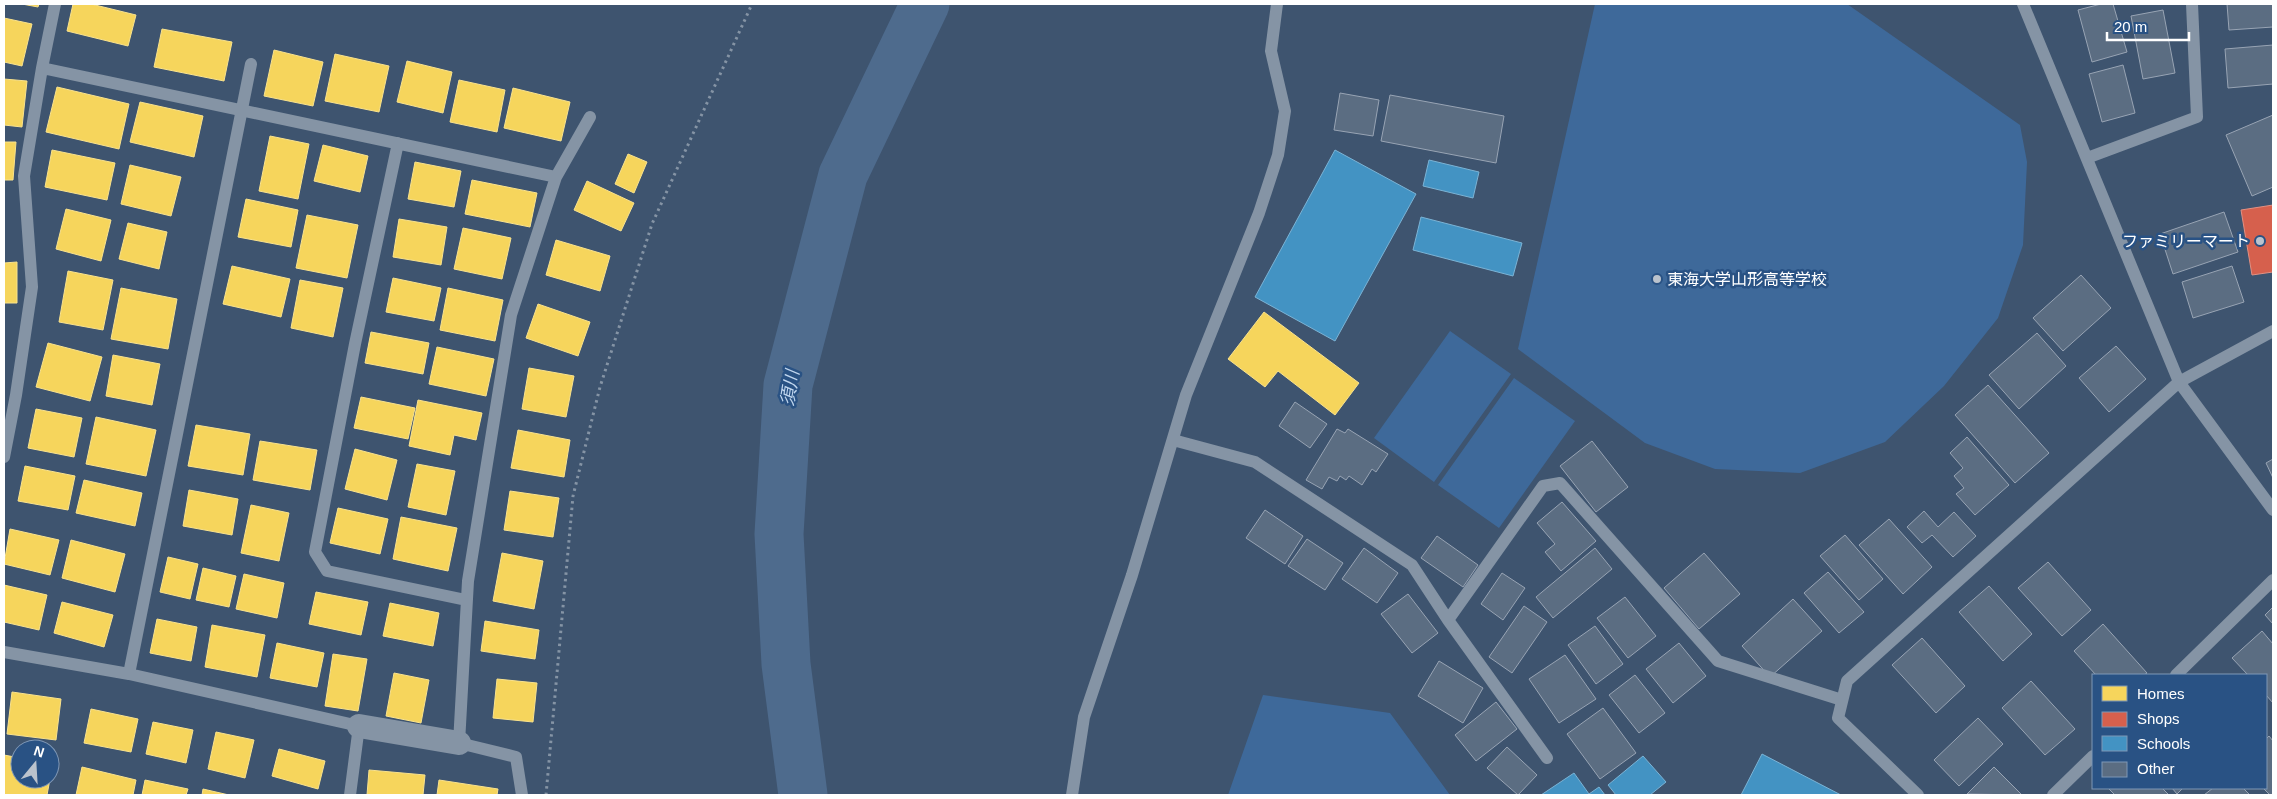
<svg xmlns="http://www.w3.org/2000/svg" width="2277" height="799" font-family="Helvetica,'Noto Sans JP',sans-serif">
  <rect width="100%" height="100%" fill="#3e546f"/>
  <path fill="#3e699a" d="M1595,4H1847L2020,125L2027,162L2023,245L1998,318L1944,386L1885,442L1800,473L1715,469L1645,443L1518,349Z
    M1450,331L1511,374L1434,482L1374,438Z
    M1514,378L1575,421L1499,528L1438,485Z
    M1263,695L1390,713L1450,795H1228Z"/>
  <path fill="#f6d55c" stroke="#f9e28d" d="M22,4H39L38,7Z
    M73,4H91L136,15L128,46L67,31Z
    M4,18L32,24L22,66L4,62Z
    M162,29L232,42L224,81L154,67Z
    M274,50L323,62L313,106L264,96Z
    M335,54L389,66L379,112L325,101Z
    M407,61L452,72L443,113L397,102Z
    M4,79L27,81L22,127L4,125Z
    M459,80L505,90L497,132L450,122Z
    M57,87L129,104L119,149L46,132Z
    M513,88L570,102L561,141L504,128Z
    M140,102L203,116L194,157L130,142Z
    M270,136L309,144L298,199L259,191Z
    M4,142H16L13,180H4Z
    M323,145L368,156L360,192L314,181Z
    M52,150L115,163L107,200L45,187Z
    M628,154L647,162L634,193L615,184Z
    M415,162L461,171L454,207L408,199Z
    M130,165L181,177L171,216L121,204Z
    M472,180L537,193L530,227L465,214Z
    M587,181L634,203L621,231L574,210Z
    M246,199L298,210L291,247L238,237Z
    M66,209L111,220L101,261L56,249Z
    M307,215L358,225L347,278L296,268Z
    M399,219L447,227L441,265L393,257Z
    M128,223L167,232L159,269L119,259Z
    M463,228L511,238L502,279L454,269Z
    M556,240L610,256L600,291L546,275Z
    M17,262V303H4V263Z
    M232,266L290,279L281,317L223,304Z
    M68,271L113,280L103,330L59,322Z
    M393,278L441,288L434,321L386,312Z
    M300,280L343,288L333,337L291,328Z
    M121,288L177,299L168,349L111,339Z
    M448,288L503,300L495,341L440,330Z
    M538,304L590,322L578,356L526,338Z
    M1264,312L1359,383L1335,415L1278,371L1265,387L1228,359Z
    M371,332L429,343L423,374L365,363Z
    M48,343L102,357L90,401L36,387Z
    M437,347L494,359L486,396L429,384Z
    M113,355L160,364L152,405L106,396Z
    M529,368L574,376L566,417L522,409Z
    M361,397L415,408L408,439L354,428Z
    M418,400L482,413L476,440L454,435L450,455L409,446Z
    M36,409L82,418L74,457L28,448Z
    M96,417L156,430L146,476L86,464Z
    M196,425L250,434L243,475L188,466Z
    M518,430L570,440L564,477L511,468Z
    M260,441L317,450L310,490L253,480Z
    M355,449L397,460L387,500L345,489Z
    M417,464L455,471L446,515L408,507Z
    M25,466L75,476L68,510L18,501Z
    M84,480L142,493L135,526L76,513Z
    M189,490L238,499L232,535L183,526Z
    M510,491L559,498L553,537L504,530Z
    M251,505L289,513L279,561L241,553Z
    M338,508L388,519L380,554L330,543Z
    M401,517L457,528L448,571L393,559Z
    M10,529L59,540L50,575L4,564Z
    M71,540L125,554L115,592L62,578Z
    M502,553L543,561L534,609L493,601Z
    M168,557L198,564L190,599L160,592Z
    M203,568L236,576L229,607L196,600Z
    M244,574L284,583L277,618L236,609Z
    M4,585L47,595L39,630L4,622Z
    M316,592L368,602L361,635L309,624Z
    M62,602L113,615L104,647L54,633Z
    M390,603L439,613L433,646L383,636Z
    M157,619L197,627L191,661L150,653Z
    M485,621L539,630L535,659L481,651Z
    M212,625L265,635L257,677L205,667Z
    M277,643L324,653L317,687L270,678Z
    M333,654L367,659L358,711L325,706Z
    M394,673L429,680L421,723L386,716Z
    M497,679L537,683L533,722L493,718Z
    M12,692L61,699L56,740L7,734Z
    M91,709L138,719L131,752L84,743Z
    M153,722L193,730L186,763L146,754Z
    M216,732L254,740L245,778L208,769Z
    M279,749L325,761L318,789L272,776Z
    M4,755L20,758V779H50L47,795H4Z
    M82,767L136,780L133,795H76Z
    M369,770L425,775L423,795H367Z
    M145,780L188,789L186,795H142Z
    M439,780L498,789L497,795H437Z
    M203,789L229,795H202Z"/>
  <path fill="#d6604d" stroke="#e29082" d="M2273,205V272L2252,275L2241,210Z"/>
  <path fill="#4393c3" stroke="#7bb3d5" d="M1335,150L1416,194L1335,341L1255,297Z
    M1429,160L1479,172L1473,198L1423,186Z
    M1421,217L1522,243L1513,276L1413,250Z
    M1762,754L1841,795H1741Z
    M1643,756L1666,782L1650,795H1616L1608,785Z
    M1574,773L1589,794L1599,787L1605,795H1541Z"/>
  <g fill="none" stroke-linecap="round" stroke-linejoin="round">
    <path stroke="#4e6b8d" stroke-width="49" d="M803,795L786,664L779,534L788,385L843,175L925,4"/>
  </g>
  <path fill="#5b6d82" stroke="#98a4b4" d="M2101,4H2113L2127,52L2092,62L2078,10Z
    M2227,4H2273V27L2229,30Z
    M2163,10L2175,73L2143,79L2131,16Z
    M2273,45V84L2228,88L2225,49Z
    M2123,65L2135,113L2102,122L2089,74Z
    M1340,93L1379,100L1373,136L1334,130Z
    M1390,95L1504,116L1496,163L1381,141Z
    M2273,115V187L2252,196L2226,135Z
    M2224,212L2238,252L2173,274L2160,234Z
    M2232,266L2244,302L2193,318L2182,282Z
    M2081,275L2111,308L2063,351L2033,318Z
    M2037,333L2066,366L2019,409L1989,375Z
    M2116,346L2146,379L2109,412L2079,378Z
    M1988,385L2049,453L2015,483L1955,415Z
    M1295,402L1327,424L1310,448L1279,426Z
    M1337,429L1345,433L1348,429L1388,454L1376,472L1372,469L1362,485L1349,476L1346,480L1340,476L1337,481L1329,477L1322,489L1306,480Z
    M1967,437L2009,485L1975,515L1956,494L1964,488L1954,476L1963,468L1950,453Z
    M1592,441L1628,487L1596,512L1560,466Z
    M2273,459V478L2266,463Z
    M1562,502L1596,541L1561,571L1545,552L1555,544L1537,523Z
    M1265,510L1303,536L1285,564L1246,538Z
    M1924,511L1938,527L1954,512L1976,536L1953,557L1932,535L1922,543L1907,527Z
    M1889,519L1932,567L1903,594L1859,545Z
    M1845,535L1883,579L1859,600L1820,556Z
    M1437,536L1478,565L1463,587L1421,558Z
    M1307,539L1343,563L1325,590L1288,566Z
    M1364,548L1398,573L1377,603L1342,579Z
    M1595,548L1612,569L1553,618L1536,597Z
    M1704,553L1740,594L1699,629L1664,588Z
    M2048,562L2091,610L2062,636L2018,588Z
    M1828,572L1864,612L1839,633L1804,593Z
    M1502,573L1525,588L1503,620L1481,604Z
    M1989,586L2032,634L2003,661L1959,612Z
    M1408,594L1438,633L1412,653L1381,614Z
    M1625,597L1656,636L1628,658L1597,618Z
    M1793,599L1822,631L1770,677L1742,646Z
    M1524,606L1547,622L1512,673L1489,657Z
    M2273,607V624L2265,615Z
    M2103,624L2147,673L2144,675H2096L2074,651Z
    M1595,626L1623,664L1596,684L1568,645Z
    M2262,631L2273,644V703L2266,695V675H2248L2232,658Z
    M1922,638L1965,686L1936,713L1892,665Z
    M1679,643L1706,676L1673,703L1646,669Z
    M1565,655L1596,699L1559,723L1529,679Z
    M1439,661L1483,688L1463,723L1418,696Z
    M1635,675L1665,713L1639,733L1609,695Z
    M2031,681L2075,729L2045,755L2002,708Z
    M1496,702L1517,729L1476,761L1455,735Z
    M1603,708L1636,753L1600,779L1567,734Z
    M1978,718L2003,744L1959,786L1934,760Z
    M2269,736L2273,741V795H2270L2263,788H2266V739Z
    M1507,747L1537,775L1518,795L1487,768Z
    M1994,767L2022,795L1967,794Z
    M2108,788H2162L2169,795H2115Z
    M2172,788H2183L2177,794Z
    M2213,788H2243L2250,795H2204Z"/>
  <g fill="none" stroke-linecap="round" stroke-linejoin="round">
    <path stroke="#8594a5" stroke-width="3" stroke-dasharray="2.5 4" stroke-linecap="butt" d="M546,795L573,496L600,387L652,224L752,4"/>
    <path stroke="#8594a5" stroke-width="12" d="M2023,4L2179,382L2273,510
      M42,68L55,4
      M398,143L355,344L315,552L327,571L466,600
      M2087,158L2197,117L2192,4
      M556,177L590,117
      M1173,440L1255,462L1412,565L1448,620L1547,758
      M4,457L16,395L32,287L24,176L42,68L556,177L511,315L468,581L459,743L516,757L522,795
      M1448,620L1543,486L1560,483L1718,661L1842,700
      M4,652L129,674L359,726L350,795
      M129,674L251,64
      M2176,675L2273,580
      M1072,795L1084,717L1132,575L1186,395L1259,213L1278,155L1285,111L1271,51L1277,4
      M1918,795L1838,718L1847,681L2179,382L2273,331
      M2053,795L2093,756"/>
    <path stroke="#8594a5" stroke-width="24" d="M359,726L459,743"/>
  </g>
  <g fill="#bbc3cd" stroke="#295284" stroke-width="2">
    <circle cx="2260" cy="241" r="5"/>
    <circle cx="1657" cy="279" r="5"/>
  </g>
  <g text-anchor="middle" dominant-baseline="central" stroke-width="5" stroke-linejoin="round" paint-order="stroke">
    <g font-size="16" fill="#fff" stroke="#295284" text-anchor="end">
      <text x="2250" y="241">ファミリーマート</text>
      <text x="1667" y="279" text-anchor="start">東海大学山形高等学校</text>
    </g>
    <g font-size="18" font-style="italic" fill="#c0d6ee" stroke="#295284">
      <text transform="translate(790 388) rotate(-81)">須川</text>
    </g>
  </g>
  <rect width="2277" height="799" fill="none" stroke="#ffffff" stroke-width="10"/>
  <rect x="2092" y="674" width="175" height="115" fill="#295284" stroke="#7f97b5"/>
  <rect x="2102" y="686" width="25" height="15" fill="#f6d55c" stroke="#7f97b5"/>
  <text x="2137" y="699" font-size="15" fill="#ffffff">Homes</text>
  <rect x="2102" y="712" width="25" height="15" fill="#d6604d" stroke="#7f97b5"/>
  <text x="2137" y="724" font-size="15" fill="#ffffff">Shops</text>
  <rect x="2102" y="736" width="25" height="15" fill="#4393c3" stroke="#7f97b5"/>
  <text x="2137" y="749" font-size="15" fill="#ffffff">Schools</text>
  <rect x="2102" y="762" width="25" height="15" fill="#5b6d82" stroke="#7f97b5"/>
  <text x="2137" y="774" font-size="15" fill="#ffffff">Other</text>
  <g transform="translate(35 764) rotate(18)"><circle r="24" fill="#295284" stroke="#7f97b5"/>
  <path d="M0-4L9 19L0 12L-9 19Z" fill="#bbc3cd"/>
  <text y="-8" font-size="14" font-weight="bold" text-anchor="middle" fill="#ffffff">N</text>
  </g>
  <path d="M2107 32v8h82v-8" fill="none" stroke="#ffffff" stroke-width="2.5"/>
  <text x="2114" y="32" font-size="15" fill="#ffffff" stroke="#295284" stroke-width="4" paint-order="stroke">20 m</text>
</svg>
